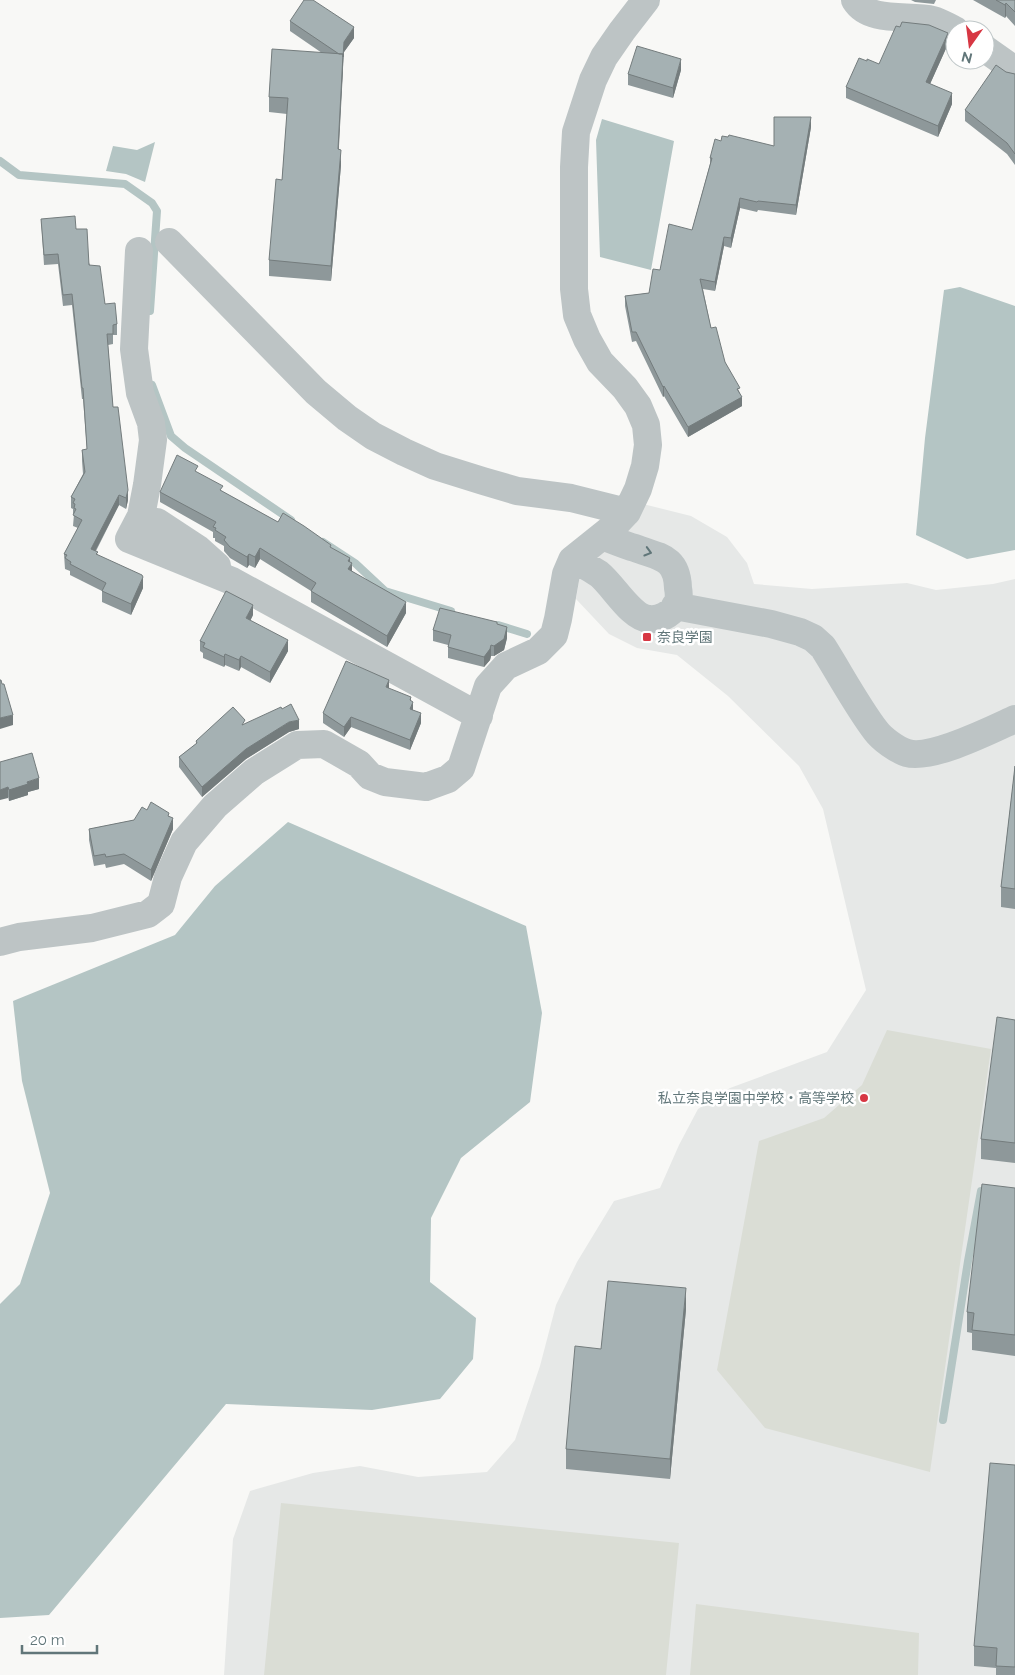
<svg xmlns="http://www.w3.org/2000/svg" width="1015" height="1675" font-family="Raleway,'Noto Sans JP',sans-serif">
  <rect width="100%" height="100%" fill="#f8f8f6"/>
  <path fill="#e6e8e7" d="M643,504L691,516L727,537L747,563L754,584L812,589L907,583L936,590L993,584L1015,579V1675H224L233,1539L250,1491L313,1473L360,1466L418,1477L487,1472L515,1440L540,1366L556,1305L577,1262L614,1201L660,1188L679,1145L698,1109L730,1088L827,1052L866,990L823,809L799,766L728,696L677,655L637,648L609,634L576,599L580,575Z"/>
  <path fill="#daddd5" d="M887,1030L991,1049L930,1472L765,1428L717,1370L759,1141L824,1118L862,1085Z
    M281,1503L679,1543L666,1675H264Z
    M696,1604L919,1633L918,1675H690Z"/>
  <path fill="#b4c5c4" d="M602,119L674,141L651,270L600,257L596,140Z
    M155,142L145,182L126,174L106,171L113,146L137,150Z
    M960,287L1015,306V550L967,559L916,535L925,438L944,290Z
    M288,822L526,926L542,1013L530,1102L461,1158L431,1218L430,1282L476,1318L473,1359L440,1399L372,1410L226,1404L49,1615L0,1618V1304L20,1284L50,1193L22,1081L13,1001L175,935L215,886Z"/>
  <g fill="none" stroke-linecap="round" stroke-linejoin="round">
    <path stroke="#b4c5c4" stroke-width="8" d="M0,161L19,175L125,184L152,203L157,211L150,311
      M152,385L171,436L185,448L291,520
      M323,542L355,563L385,591L451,611
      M498,625L527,634
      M943,1420L968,1261L981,1191H991"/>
    <path stroke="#bdc4c5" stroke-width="28" d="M855,0C870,24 909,14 933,20C941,22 948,27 955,30
      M985,49L1015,70
      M169,242L316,392L347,418L373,436L404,452L435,466L483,481L517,491L571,498L627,512
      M139,251L134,349L140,393L151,423L153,440L147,485L141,516L129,539L232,581L479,716
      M157,522L198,549L217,566
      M572,560C581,563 590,568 599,574C613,585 631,618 649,619C659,620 670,615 676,606C679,601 679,593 678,588C677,556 658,557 635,548C624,545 613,540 602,536
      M675,606L771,624L800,632L813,638L823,647C840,674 857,706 876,731C882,739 897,750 907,753C932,760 991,730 1015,719
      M0,942L19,937L92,928L148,914L161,904L168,877L184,842L215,806L254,772L297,745L324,744L359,764L370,776L385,782L426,787L448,779L461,768L488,686L506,666L538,651L554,635L558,619L566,574L572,560L612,528L627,512L638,489L645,466L648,445L646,425L638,406L625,388L600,362L587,339L577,315L574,289V167L576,132L593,80L604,57L622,31L646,0"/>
  </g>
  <path fill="#8e989a" d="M911,0H936L934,4L915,2Z
    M973,0H1015V26L1006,16L1005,18Z
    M290,21L354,38L344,52L338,149L341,165L331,281L269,276V260L282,180L287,114L269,112V97L322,53L290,31Z
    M948,44L930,84L952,104L938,137L846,98V87L867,61L879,64Z
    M681,70L673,98L628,85V74Z
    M1006,72L1015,74V165L1007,154L965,121V110Z
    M811,127L796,215L758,210L757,212L740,208L731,248L724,246L715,291L703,289L711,328L725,362L740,393L742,406L688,437L664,396L663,397L636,341L632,342L625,306V296L649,293L660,270L692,230L710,164V158L721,141L774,146Z
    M41,219L76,229L105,304L117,324V335H113V344L108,345L113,407L128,500L126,509L119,505L96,551L98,555L143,588L131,615L102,602V591L70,575V571L65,569L64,554L78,528L73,526L74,514H73V509L71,508V497L83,474L82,461V450H87L83,399H82L72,305L63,306L58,264L44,265Z
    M198,473L223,492L278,522L331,548L350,562L352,571L406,613L387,647L311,602V591L260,559L255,568L249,565L247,568L230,558L224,551V546L215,541V538H213V532L160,502V492Z
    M253,615L250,621L288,651L270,683L241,667L239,671L225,665L224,667L203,658V653L200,651V641Z
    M497,625L507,638L504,650L494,656H491L490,660L484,667L448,658V645L433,641V630Z
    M389,689L411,701L413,710L421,723L410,750L351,727L344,737L323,723V713Z
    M245,724L299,729L289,732L246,759L202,797L179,767V757L196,744V741Z
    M0,762L39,789L28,792V795L9,801Z
    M1015,766V909L1001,907V887Z
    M147,810L169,816L173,829L151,881L124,864L106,868L105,864L94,866L89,840V829L134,820Z
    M1015,1020V1163L981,1159V1139Z
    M1015,1188V1356L972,1350V1333L967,1332V1312Z
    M686,1309L670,1479L566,1469V1449L601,1349Z
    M1015,1465V1675H996V1668L974,1666V1646Z"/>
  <path fill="#747c7d" d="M1006,3V16L1005,18V5Z
    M354,27V38L344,52L343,67L344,42Z
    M948,33V44L926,93V82Z
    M343,54V70L338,165V149Z
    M681,59V70L673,98V88Z
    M952,93V104L938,137V126Z
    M811,117V127L796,215V205Z
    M341,150V165L331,281V266Z
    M740,198V208L731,248V238Z
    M724,237V246L715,291V282Z
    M664,386V396L663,397V387Z
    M742,397V406L688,437V427Z
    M128,490V500L126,509V498Z
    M119,495V505L91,559V549Z
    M260,548V559L255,568V557Z
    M249,554V565L247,568V557Z
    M350,558V567L352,563V574L348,580V561Z
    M143,577V588L131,615V604Z
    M406,602V613L387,647V636Z
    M253,605V615L246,629V618Z
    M507,627V638L504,650L494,656V646Z
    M288,640V651L270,683V672Z
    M491,645V656L490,660L484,667V657Z
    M225,654V665L224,667V657Z
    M241,656V667L239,671V660Z
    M389,680V690L386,687Z
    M411,697V707L413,702V711L410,719V700Z
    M421,713V723L410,750V740Z
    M13,715V725L0,729V718Z
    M351,717V727L344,737V727Z
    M299,720V729L289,732L246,759L202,797V787L246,749L289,722Z
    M39,778V789L28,792V795L9,801V790L27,782Z
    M8,787V798L0,800V790Z
    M173,818V829L151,881V870Z
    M686,1288V1309L670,1479V1459Z"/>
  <path fill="#a5b1b3" stroke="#747c7d" d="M304,0H313L354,27L344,42L343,57V54H339L290,21Z
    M996,0H1015V12L1006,3L1005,5Z
    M902,22L929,25L948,33L926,82L952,93L938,126L846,87L859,58L867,61V59L879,64L896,26L900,27Z
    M637,46L681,59L673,88L628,74Z
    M272,49L343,54L338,149L341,150L331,266L269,260L276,179L282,180L288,98L269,97Z
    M996,65L1006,72L1015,74V154L1007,143L965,110Z
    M774,117H811L796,205L758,201L757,202L740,198L731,238L724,237L715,282L700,279L711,328L716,327L725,362L740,388L737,389L742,397L688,427L664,386L663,387L636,332H632L625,296L649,293L653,269L660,270L669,224L692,230L712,158H710L715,139L721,141L722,136L728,137L729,135L774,146Z
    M75,216L76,229H87L89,265L100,266L105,304L115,303L117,324L113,325V334H107L113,407H118L128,490L126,498L119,495L91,549L98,552L96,554L142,575L143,577L131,604L102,591L106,583L70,564L71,562L65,558L67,555L64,554L82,520L73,515L76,509L74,508L75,504L73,503L75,499L71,497L85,472L82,450L87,449L83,388H82L72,294L63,295L58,254L44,255L41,219Z
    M177,455L198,466L195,471L223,486L220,490L278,522L283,513L304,526L331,545L330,547L350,558L348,561L352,563L348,569L406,602L387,636L311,591L316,583L260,548L255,557L249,554L247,557L230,547L224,540L226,537L215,530L216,528L213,527L216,522L160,492Z
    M226,591L253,605L246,618L288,640L270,672L241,656L239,660L225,654L224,657L203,647L205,643L200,641Z
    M440,608L497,622V624L507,627L504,639L494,646L491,645L490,649L484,657L448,647L451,635L433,630Z
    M346,661L389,680L386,687L411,697L410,700L413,702L410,709L421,713L410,740L351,717L344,727L323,713Z
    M0,680H1L2,684H4L13,715L0,718Z
    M291,704L299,720L289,722L246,749L202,787L179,757L197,743L196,741L233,707L245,720L242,725L281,707L282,709Z
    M32,753L39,778L27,782L28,784L9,790L8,787L0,790V762Z
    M1015,766V889L1001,887Z
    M151,802L169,813L168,816L173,818L151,870L124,854L106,857L105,854L94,856L89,829L134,820L142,807L147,810Z
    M997,1017L1015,1020V1143L981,1139Z
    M982,1184L1015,1188V1335L972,1330L974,1313L967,1312Z
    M608,1281L686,1288L670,1459L566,1449L575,1346L601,1349Z
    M990,1463L1015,1465V1667L996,1666L997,1648L974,1646Z"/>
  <defs><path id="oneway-chevron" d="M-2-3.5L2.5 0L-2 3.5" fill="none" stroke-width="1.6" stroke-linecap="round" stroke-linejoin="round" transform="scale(1.25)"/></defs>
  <use stroke="#617679" href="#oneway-chevron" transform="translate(648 552) rotate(16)"/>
  <g fill="#d73743" stroke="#fff" stroke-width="2">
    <rect x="642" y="632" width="10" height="10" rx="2.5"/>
    <circle cx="864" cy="1098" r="5"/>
  </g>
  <g text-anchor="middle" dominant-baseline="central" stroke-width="5" stroke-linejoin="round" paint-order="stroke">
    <g font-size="14" fill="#617679" stroke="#fff" text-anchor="start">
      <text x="657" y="637">奈良学園</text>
      <text x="854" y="1098" text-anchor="end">私立奈良学園中学校・高等学校</text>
    </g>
  </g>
  <g transform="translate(970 45) rotate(194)"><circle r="24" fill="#ffffff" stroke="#c0c8c9"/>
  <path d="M0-4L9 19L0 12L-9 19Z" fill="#d73743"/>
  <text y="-8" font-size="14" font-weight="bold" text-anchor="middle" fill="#617679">N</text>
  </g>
  <path d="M22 1645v8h75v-8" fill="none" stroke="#617679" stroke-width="2.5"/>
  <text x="30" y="1645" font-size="15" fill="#617679" stroke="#ffffff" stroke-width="4" paint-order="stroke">20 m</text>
</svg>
